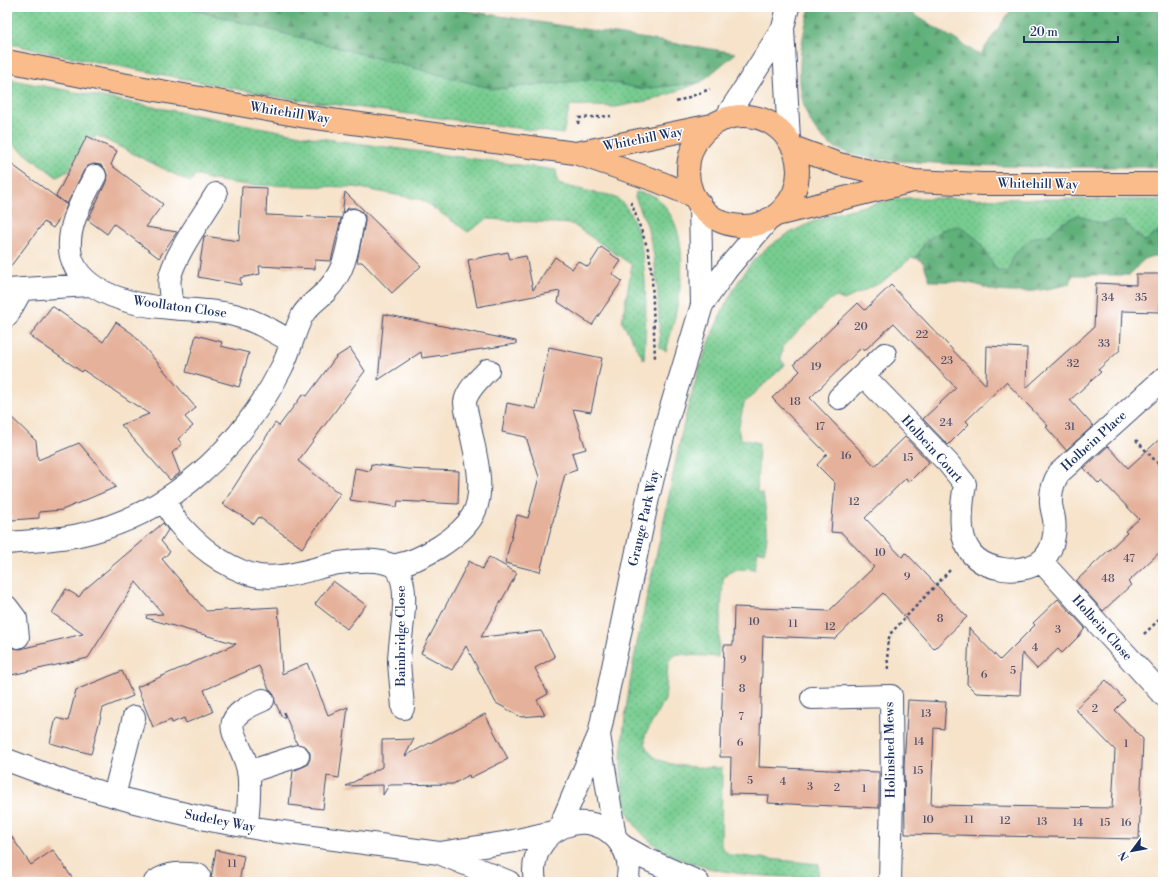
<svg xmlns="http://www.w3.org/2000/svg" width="1170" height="889" font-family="'Libre Bodoni',serif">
  <defs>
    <pattern id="grass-dots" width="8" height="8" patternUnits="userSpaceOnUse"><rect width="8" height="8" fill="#77cc90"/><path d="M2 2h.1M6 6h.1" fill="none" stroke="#61a679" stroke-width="1.8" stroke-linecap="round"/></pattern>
    <pattern id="forest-firs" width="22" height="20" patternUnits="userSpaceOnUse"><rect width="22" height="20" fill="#61b07a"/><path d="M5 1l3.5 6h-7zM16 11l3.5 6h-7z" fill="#4f9067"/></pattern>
  </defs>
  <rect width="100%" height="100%" fill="#fff"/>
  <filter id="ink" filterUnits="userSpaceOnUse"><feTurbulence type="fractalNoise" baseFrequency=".025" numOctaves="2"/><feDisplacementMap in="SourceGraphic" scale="8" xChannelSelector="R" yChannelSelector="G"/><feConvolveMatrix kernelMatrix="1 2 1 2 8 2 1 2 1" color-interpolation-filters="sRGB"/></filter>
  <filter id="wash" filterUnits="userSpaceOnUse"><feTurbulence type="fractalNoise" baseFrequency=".012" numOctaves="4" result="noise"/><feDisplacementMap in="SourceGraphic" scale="16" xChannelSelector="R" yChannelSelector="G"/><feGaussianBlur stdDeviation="0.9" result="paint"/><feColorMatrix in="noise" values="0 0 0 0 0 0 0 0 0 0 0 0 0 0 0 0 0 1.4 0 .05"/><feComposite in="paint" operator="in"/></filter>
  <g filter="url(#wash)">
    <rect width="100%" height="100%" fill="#f6e3ca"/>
    <path fill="url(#grass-dots)" stroke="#497e77" d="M7,7H184L494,89L596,79L643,89L701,82L656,99L616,107L570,105L563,134L278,97L40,51L7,43Z
      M7,79L311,137L556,170L558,184C570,187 583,190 596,193C602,194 609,194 614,197C653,215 646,324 644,360L622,322L632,265L572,224L487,219L468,232L422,200L355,187L248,185L213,180L195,175L190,182L96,135L81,164L57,177L7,140Z
      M636,192C641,193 648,194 654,196C660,199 664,205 668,211C694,248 677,312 666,351L660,348L658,295L654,256L647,225L635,197Z
      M907,198L1163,200V229L1144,242L1139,235L1112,221L1101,224L1078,215L1061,224L1049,235L1034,237L1009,273L997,270L977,239L926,240L916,258H911L882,282L844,300L837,297L831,299L782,347L781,360L785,365L744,403L738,430L741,439L759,443L757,492L763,494C766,514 770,532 764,552L758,550L755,569C743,568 731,567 723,579L718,657L677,654L670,659L668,665L665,700L645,735C645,740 645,746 648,750C659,769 703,767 722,768L721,846L730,855L819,864L818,878C760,876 673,877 635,825C620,804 620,771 622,746C628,673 646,601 662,530C673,479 681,425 697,376C708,341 730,287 754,260C789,222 858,205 907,198Z"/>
    <path fill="url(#forest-firs)" stroke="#3e706c" d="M184,7H443L736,53L701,82L643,89L596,79L494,89Z
      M810,7H902L980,55L1013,7H1163V167C1081,167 1000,168 918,162C892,160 850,160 828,143C789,112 798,49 810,7Z
      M1078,215L1101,224L1112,221L1125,222L1144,242L1163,229V256C1144,255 1142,261 1130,275H1073L1070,284C1046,290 1023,294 997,291C989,290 981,285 973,284C959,281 944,281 930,281L923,262L916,258C927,238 936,229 959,226L977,239L997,270L1009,272L1013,255L1034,237L1049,235L1061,224Z"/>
    <g id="blocks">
      <path fill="#e5b19a" d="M87,136L117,151L111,165L163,204L146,227L177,232L159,258L114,224L107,234L88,220L106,182L107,175L105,169L101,165L94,164L88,166L84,170L67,204L56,196Z
        M7,161L67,205L63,214L53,228L44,222L7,271Z
        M242,187L267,188L266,215L341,218L331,261L315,260V269L259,266L260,274L240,278L241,285L198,277L204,236L239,241Z
        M345,192L421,266L392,293L362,262H357L365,222V216L361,211L355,208H348L342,214Z
        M601,247L621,261L612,274L622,281L592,325L558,302L560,291L477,307L468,260L508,252L510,259L526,256L533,290L555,257L572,269L578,261L588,267Z
        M1136,274H1161L1160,312L1122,311L1120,350L1098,370L1101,372L1070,400L1093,426L1066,450L1046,427L1048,426L1006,382L966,421L969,424L948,445L923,419L956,388L894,323L864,351L861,348L810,398L875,466L905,437L929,462L909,482L906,478L865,518L902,557L906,553L967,617L934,649L883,593L835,639L763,636L759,767L879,772V808L768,803L769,795L730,794L731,757H720L724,645H733L734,607L829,611L874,567L842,533L831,532L835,483L817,465L827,454L772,398L800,371L794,364L858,303L865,310L891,285L986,385L987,346L1027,348L1026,388L1094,327L1096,283L1136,285Z
        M52,306L103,342L116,322L133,334L196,408L185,417L193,426L178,439L182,444L172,453L180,473L170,480L121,425L149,414L83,370L82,372L30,336Z
        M384,314L516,341V344L422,358L421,352L378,380Z
        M196,335L222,342L221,346L249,353L239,387L186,372Z
        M549,347L602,358L591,412L573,409L586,449L572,453L577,470L565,474L540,572L505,563L517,515L528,518L539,477L526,437L502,432L507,403L536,409Z
        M350,348L365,371L298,461L340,494L302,548L259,517L254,524L223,504L275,423L279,426L303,394L307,396L336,357Z
        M7,413L36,441L38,460L79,443L116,487L62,510L39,512V518L12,520L11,515L7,516Z
        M1163,436V549L1128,582L1131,585L1103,611L1076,581L1127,533L1125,531L1139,519L1102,481L1099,484L1084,468L1108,446L1128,468Z
        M371,464L407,469L459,471L458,504L398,501L397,507L350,500L355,468L370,471Z
        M163,523L168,530L161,541L170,552L162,559L206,611L278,607L282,674L307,663L328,715L348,707L339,778L327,776L323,809L289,805L293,771L307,765L310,759V753L306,747L297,744L284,712L285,717H282L275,702L274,695L269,689L259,666L204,690L213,712L186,723L184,718L172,723L171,720L153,727L137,687L236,644L146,618L147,615L163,614L136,582L88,658L7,676V647L20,649L83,634L52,613L66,589L79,597L84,590Z
        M489,557L517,573L481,637L541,631L555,657L535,668L548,694L537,700L545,715L521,717L496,703L466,646L452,670L421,653L469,561L482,569Z
        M333,581L366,605L347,629L315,604Z
        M1058,599L1085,628L1080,635L1062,653L1058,649L1037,669L1022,653L1020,695L976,693L967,684L969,628L1000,660L1035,625L1033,623Z
        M122,671L133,696L103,708L91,754L50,743L56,718L68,721L76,690Z
        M1106,680L1125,700L1115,710L1143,739L1139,839L905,834L904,764L908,700L946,702L944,729L934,728L931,805L1112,808L1115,750L1075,709Z
        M485,714L508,759L470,778L469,775L453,784L389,785L383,795V785L346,786L382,767V740L414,739L405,756Z
        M7,830L31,865L53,850L75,882H7Z
        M216,850L244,856L239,882L211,878Z"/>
    </g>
  </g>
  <g filter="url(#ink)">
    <use href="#blocks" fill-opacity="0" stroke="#3c4a6e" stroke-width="1"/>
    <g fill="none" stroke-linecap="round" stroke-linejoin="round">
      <defs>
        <path id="minor" d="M788,7L783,28L789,140
          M725,119L783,28
          M95,176C83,198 65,229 71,256C80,294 137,306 170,308C192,310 213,310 234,315C255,320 273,331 292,342
          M7,290L89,285
          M702,305L727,269L769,219
          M173,308C171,298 168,288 170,277C175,254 203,216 216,194
          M7,316L22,289
          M863,375L885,354
          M839,398L863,375L948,463L965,484C959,521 955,562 1003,569C1015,571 1032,568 1041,561C1053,552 1056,533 1054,519C1053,512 1050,506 1051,499C1051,489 1054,481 1059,473L1163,379
          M165,500C169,508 173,518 179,524C197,545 223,566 250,574C279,583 311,568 339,563C353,561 368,559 382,562C386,563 392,566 396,565C421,561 461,537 473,515C487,489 474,450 469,423C468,417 465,408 465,402C467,390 480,378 488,370
          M7,543C31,541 56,540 79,535C169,516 242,447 282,367C290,351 294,332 302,316C307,306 320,298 327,290C346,270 348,246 353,220
          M1041,561L1163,695
          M395,566C413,587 399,636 399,662C400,677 402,693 403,708
          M7,607L16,619L18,637
          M812,698L891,696L892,793L890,882
          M599,735L615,837
          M7,760L69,783L135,802L215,821L260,829L439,853L509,882
          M248,772L298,756
          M114,796L134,717
          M247,826C248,808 251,788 248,770C239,732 211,722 263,700
          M559,829L599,735L648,498L667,421L702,305L700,204
          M621,845L644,858L698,882
          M440,853L509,842L553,832
          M155,882C168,872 183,873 199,875
          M535,882C525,828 593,800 622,846C629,857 630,870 627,882"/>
        <path id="major" d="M7,61L122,84L301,116L575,153L657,181L695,197
          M688 171a55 55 0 1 1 110 0a55 55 0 1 1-110 0Z
          M793,147L839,164L914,181L982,184H1163
          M576,153L712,125
          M776,215L909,182"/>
      </defs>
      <use href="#minor" stroke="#3c4a6e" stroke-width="24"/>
      <use href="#major" stroke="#3c4a6e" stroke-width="24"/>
      <path stroke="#3c4a6e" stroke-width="2.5" stroke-dasharray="3 3" stroke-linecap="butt" d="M676,102L710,89
        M578,124L579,118L611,116
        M631,202L649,252L652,277L655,359
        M1136,440L1163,469
        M1144,634L1163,616
        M888,669L887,646L890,634L950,570"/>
      <use href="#minor" stroke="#fff" stroke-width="22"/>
      <use href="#major" stroke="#f9bc8a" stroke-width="22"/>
    </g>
  </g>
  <g text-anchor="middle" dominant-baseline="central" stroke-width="3" stroke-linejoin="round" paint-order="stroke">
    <g font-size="11" fill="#4e506d">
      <text x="1108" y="298">34</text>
      <text x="1141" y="298">35</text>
      <text x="861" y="327">20</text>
      <text x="922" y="335">22</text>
      <text x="1104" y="344">33</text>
      <text x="947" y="361">23</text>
      <text x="1073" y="364">32</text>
      <text x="816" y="367">19</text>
      <text x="795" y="402">18</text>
      <text x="946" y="423">24</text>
      <text x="820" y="427">17</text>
      <text x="1070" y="427">31</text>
      <text x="846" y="456">16</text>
      <text x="908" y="458">15</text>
      <text x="854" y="502">12</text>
      <text x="880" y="553">10</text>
      <text x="1129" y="559">47</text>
      <text x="907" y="577">9</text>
      <text x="1108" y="579">48</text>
      <text x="940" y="619">8</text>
      <text x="754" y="622">10</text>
      <text x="793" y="624">11</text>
      <text x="830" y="627">12</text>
      <text x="1058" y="630">3</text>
      <text x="1035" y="648">4</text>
      <text x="743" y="660">9</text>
      <text x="1013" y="671">5</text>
      <text x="984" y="675">6</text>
      <text x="742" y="689">8</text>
      <text x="1095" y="709">2</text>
      <text x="926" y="714">13</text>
      <text x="741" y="717">7</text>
      <text x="919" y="742">14</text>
      <text x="740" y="743">6</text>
      <text x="1126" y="744">1</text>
      <text x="918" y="771">15</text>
      <text x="750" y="781">5</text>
      <text x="783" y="782">4</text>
      <text x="810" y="787">3</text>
      <text x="837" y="788">2</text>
      <text x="864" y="789">1</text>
      <text x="928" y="820">10</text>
      <text x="969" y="820">11</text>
      <text x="1005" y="821">12</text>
      <text x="1042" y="822">13</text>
      <text x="1078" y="823">14</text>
      <text x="1105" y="823">15</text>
      <text x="1126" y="823">16</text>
      <text x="232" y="864">11</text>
    </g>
    <g font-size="13" fill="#1b2f5e" stroke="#fff">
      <text transform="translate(290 113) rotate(9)">Whitehill Way</text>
      <text transform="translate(643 139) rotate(-11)">Whitehill Way</text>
      <text transform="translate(1038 184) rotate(1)">Whitehill Way</text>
      <text transform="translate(180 307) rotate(8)">Woollaton Close</text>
      <text transform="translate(1094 441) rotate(-42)">Holbein Place</text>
      <text transform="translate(932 449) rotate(48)">Holbein Court</text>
      <text transform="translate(644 518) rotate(-77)">Grange Park Way</text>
      <text transform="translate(1102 628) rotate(48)">Holbein Close</text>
      <text transform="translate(401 636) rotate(-90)">Bainbridge Close</text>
      <text transform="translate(890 750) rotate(-91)">Holinshed Mews</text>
      <text transform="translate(220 821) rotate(11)">Sudeley Way</text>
    </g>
  </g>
  <rect width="1170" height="889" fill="none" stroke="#fff" stroke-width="24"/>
  <g transform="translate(1132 851) rotate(238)" stroke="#ffffff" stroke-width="3" paint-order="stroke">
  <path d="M0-3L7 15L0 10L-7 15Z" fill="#1b2f5e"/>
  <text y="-6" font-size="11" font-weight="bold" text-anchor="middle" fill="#1b2f5e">N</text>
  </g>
  <path d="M1024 36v6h94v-6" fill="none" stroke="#1b2f5e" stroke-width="2"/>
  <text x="1030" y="36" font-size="12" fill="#1b2f5e" stroke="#ffffff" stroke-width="3" paint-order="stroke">20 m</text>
</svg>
